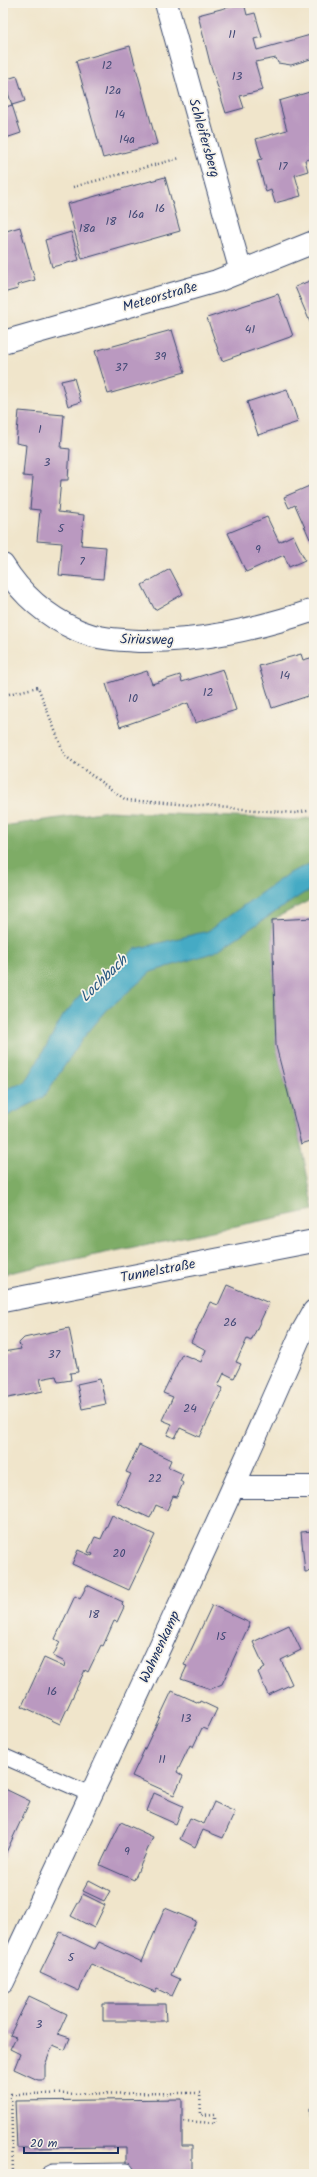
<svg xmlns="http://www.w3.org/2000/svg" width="317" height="2177" font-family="Kalam,sans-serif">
  <rect width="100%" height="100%" fill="#f7f3e8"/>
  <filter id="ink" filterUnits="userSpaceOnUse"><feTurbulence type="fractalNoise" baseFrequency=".025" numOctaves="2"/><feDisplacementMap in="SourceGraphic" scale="8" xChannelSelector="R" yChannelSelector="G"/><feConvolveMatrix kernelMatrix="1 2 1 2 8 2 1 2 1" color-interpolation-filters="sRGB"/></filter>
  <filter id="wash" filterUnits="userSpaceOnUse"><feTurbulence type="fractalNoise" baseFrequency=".012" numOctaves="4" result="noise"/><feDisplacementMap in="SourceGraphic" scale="16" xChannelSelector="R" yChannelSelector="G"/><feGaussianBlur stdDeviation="0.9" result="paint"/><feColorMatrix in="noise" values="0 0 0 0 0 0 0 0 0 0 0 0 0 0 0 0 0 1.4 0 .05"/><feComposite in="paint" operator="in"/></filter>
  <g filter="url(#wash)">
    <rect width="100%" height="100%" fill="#f0e5cb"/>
    <path fill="#7eac66" stroke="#4c6e62" d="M108,811L297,820L314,817V898L272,920L276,1046L302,1149L314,1210L3,1274V826Z"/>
    <path fill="#45aac4" stroke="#306c91" d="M314,862V890L304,893L215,952L151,972L107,1010L83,1038L43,1098L3,1118V1090L26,1082L63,1016L80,996L135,949L208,931L289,873Z"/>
    <g id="blocks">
      <path fill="#ba99c0" d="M244,3L247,15L255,13L262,37L254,39L257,50L314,34V58L291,65L278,63L276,58L255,62L263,90L240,96L244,108L226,113L210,63L198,15Z
        M130,46L157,144L103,158L76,61Z
        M17,76L25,101L12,105L4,80Z
        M313,91L314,158L305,160L308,171L295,175L301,196L275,203L271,190L266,192L257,160L262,159L256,139L287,130L279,101Z
        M12,105L21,133L3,139V108Z
        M165,177L180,231L82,259L67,204Z
        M20,227L35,280L17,285L18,289L3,293V232Z
        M71,232L79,260L52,267L45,240Z
        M314,279V328L313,329L295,287Z
        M278,294L293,336L222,361L207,318Z
        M172,330L185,372L108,394L95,351Z
        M74,378L81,402L68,406L61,381Z
        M287,389L298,422L258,435L247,402Z
        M19,411L64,415L61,448L70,449L68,480H61L58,512L84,515L81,545L106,547L103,579L59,575L62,543L37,541L40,510L30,509L33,477L23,476L26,445L16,443Z
        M314,484V537L310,539L295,505L289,508L284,497Z
        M267,517L279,542L293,535L305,560L289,567L284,555L246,572L228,533Z
        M170,569L183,594L155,610L142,585Z
        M301,654L303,660L314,657V684L311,685L314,694L272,708L259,666Z
        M223,669L236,710L195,723L188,703L120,727L106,684L147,671L152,684L180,675L182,682Z
        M314,918V1140L301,1144L276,1046L272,920Z
        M227,1285L269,1303L251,1341L247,1339L236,1362L241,1364L234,1378L224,1373L218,1386L223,1388L200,1437L180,1428L175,1438L167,1435L172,1424L162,1420L173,1397L163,1393L182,1354L201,1362L206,1350L191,1342L210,1302L218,1305Z
        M69,1328L78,1372L70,1373L71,1380L58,1382L56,1376L40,1379L43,1391L3,1399V1352L21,1349L19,1343L24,1338Z
        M100,1379L106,1404L82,1409L77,1384Z
        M139,1445L171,1460L168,1467L183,1474L180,1481L183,1483L177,1497L173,1496L167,1510L156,1505L150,1518L117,1503L131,1474L126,1472Z
        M112,1515L155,1535L129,1590L72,1564L78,1550L92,1556L93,1554L88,1552L95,1537L101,1539Z
        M314,1531V1571L305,1572L301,1532Z
        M87,1585L123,1602L122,1605L124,1607L117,1622L114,1621L103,1646L101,1645L88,1672L85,1670L60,1724L22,1706L44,1658L64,1667L65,1662L53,1656L60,1642L55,1639L75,1596L80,1599Z
        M212,1605L250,1623L222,1684L211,1689L181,1679L187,1666L184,1665Z
        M289,1625L301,1650L281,1660L292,1684L268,1695L258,1672L265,1668L253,1642Z
        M172,1691L199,1703L200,1701L217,1709L207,1730L202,1728L193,1747L190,1745L177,1772L183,1776L174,1795L132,1776Z
        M3,1788L30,1801L3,1859Z
        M154,1793L183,1806L176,1824L147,1811Z
        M214,1802L235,1812L223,1838L203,1830L195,1847L180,1839L190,1818L204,1824Z
        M121,1822L153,1837L134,1880L100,1865Z
        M89,1880L110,1891L104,1901L83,1891Z
        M83,1894L105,1905L94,1928L71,1916Z
        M165,1908L196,1921L171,1975L180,1979L172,1996L157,1989L155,1992L91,1964L79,1991L40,1973L60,1932L95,1949L99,1942L142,1962Z
        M29,1996L67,2014L58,2034L70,2038L65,2050L53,2045L45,2065V2080H38L14,2069L20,2054L10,2049L16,2037L10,2035Z
        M103,2004H165L166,2021H103Z
        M182,2099V2146H192V2174H126V2147L17,2148L15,2101Z
        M310,2108H314V2140H311Z"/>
    </g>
  </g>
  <g filter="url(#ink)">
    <use href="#blocks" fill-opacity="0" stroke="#3b4a6e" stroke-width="1"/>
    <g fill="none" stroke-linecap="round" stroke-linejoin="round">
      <defs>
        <path id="lane" d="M3,1756L92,1795
          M49,2174L53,2172L126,2171"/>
        <path id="street" d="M166,3L241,272
          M3,342L217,281L314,242
          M3,565C21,594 46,616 77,630C96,639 118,640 139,641C200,642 257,629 314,610
          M3,1301L314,1241
          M234,1487H314
          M3,1982C104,1767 206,1552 301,1334L314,1311"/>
      </defs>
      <use href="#lane" stroke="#3b4a6e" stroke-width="17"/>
      <use href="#street" stroke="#3b4a6e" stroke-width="24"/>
      <path stroke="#3b4a6e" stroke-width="2.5" stroke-dasharray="1 3" stroke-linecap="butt" d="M73,187L180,158
        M9,694L38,687L65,756L126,800L295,813L314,810
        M13,2174L11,2094L200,2093L201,2115L215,2114V2123L182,2121"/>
      <use href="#lane" stroke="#fff" stroke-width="15"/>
      <use href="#street" stroke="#fff" stroke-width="22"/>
    </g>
  </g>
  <g text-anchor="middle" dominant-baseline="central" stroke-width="3.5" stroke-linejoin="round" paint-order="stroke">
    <g font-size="12" fill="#434a76">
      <text x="232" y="34">11</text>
      <text x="107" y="65">12</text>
      <text x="237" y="76">13</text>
      <text x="113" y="90">12a</text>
      <text x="120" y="114">14</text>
      <text x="127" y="139">14a</text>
      <text x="283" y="166">17</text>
      <text x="160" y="208">16</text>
      <text x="136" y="214">16a</text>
      <text x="111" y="221">18</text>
      <text x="87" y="228">18a</text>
      <text x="250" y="329">41</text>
      <text x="160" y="356">39</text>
      <text x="121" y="367">37</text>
      <text x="40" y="429">1</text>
      <text x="47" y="462">3</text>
      <text x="61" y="528">5</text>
      <text x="258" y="549">9</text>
      <text x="82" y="561">7</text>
      <text x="285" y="675">14</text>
      <text x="208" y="692">12</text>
      <text x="133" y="698">10</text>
      <text x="230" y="1322">26</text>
      <text x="54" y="1354">37</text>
      <text x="190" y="1408">24</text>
      <text x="155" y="1478">22</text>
      <text x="119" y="1553">20</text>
      <text x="94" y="1614">18</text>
      <text x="221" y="1636">15</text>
      <text x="52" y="1691">16</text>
      <text x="186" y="1718">13</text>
      <text x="162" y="1759">11</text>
      <text x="127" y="1851">9</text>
      <text x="71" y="1957">5</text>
      <text x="39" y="2024">3</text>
    </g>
    <g font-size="14" fill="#1b2f5e" stroke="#f7f3e8">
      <text transform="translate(204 138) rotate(74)">Schleifersberg</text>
      <text transform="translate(160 297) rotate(-16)">Meteorstraße</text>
      <text transform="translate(147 640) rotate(1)">Siriusweg</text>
      <text transform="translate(158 1271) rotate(-11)">Tunnelstraße</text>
      <text transform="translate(160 1647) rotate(-65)">Wahnenkamp</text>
    </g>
    <g font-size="15" font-style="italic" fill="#2a5a82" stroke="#f7f3e8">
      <text transform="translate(104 979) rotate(-44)">Lochbach</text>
    </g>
  </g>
  <rect width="317" height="2177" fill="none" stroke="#f7f3e8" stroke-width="16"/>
  <path d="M24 2147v6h94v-6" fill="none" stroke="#1b2f5e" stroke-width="2"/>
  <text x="30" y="2147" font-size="12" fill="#1b2f5e" stroke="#f7f3e8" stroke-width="3" paint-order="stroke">20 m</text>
</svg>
